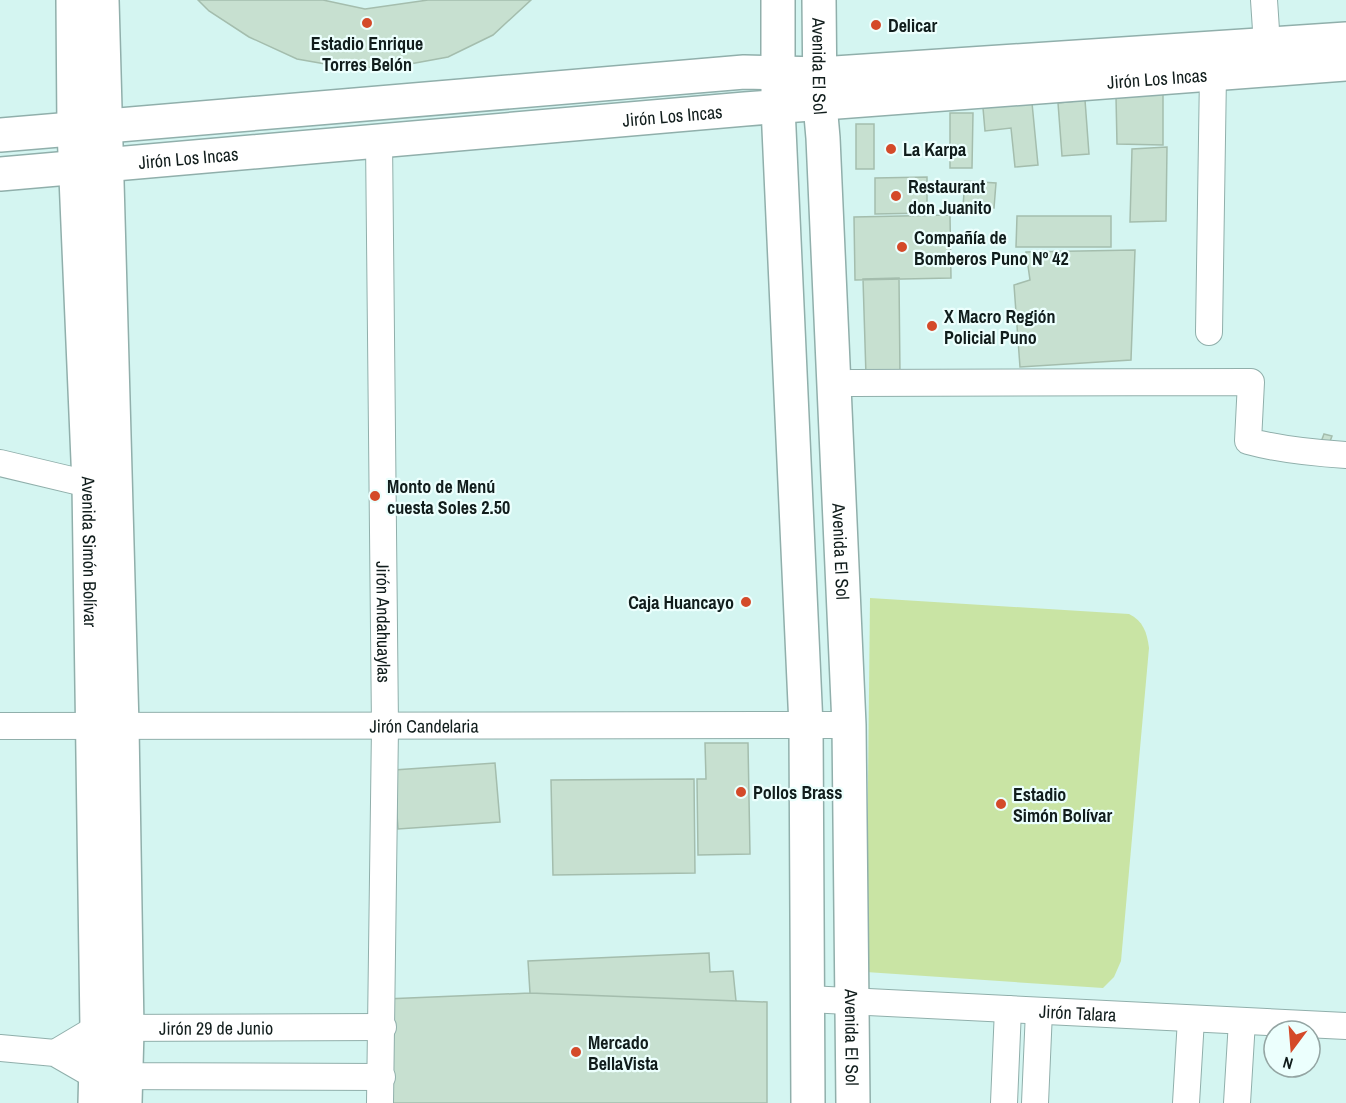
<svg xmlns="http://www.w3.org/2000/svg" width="1346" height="1103" font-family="'Archivo Narrow',sans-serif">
  <rect width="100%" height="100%" fill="#d4f5f1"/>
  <path fill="#c9e4a4" d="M870,598L1129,614C1143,621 1147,632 1149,648L1121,961L1114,977L1103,988L866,972Z"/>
  <path fill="#c7e0d0" stroke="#a4bdad" stroke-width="1.5" d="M198,0H323L365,9L428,0H531L493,35L448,57L399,66L348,68L297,59L249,37L209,11Z
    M1163,94V145L1117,144L1116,97Z
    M1085,100L1089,154L1062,156L1058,103Z
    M1032,103L1038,165L1015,167L1011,128L985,131L983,108Z
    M950,113H973L972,168H950Z
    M856,124H874V169H856Z
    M1167,147L1166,221L1130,222L1132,149Z
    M927,177V213L875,214V178Z
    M965,181L996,183L994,208L963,206Z
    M950,215L951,278L855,280L854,217Z
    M1017,216H1111V247H1016Z
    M1135,250L1131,360L1020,367L1014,285L1030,280L1026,252Z
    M899,278L900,375L866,376L863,279Z
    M1324,434L1332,436L1326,452L1318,450Z
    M705,743H748L750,854L698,855L697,779H706Z
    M495,763L500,822L398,829L394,770Z
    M694,779L695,873L553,875L551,780Z
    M709,953L710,972L733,971L736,1001L530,993L528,961Z
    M530,993L767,1002V1103H385V999Z"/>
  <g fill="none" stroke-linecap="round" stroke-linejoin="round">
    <defs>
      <g id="street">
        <path d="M1264,0L1268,60"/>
        <path id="s1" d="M379,140L385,727L380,1103"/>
        <path d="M1209,332L1213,74"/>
        <path d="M851,383L1251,382L1248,441C1281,450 1313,453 1346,455"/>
        <path d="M0,463L105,488"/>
        <path id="s2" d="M0,726L849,725"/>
        <path id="s3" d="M808,999L1346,1026"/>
        <path d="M0,1048L55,1053L95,1076L382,1077"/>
        <path id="s4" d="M55,1053L97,1028L383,1027"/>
        <path d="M1004,1103L1008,1009"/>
        <path d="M1035,1103L1039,1011"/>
        <path d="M1186,1103L1191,1019"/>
        <path d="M1237,1103L1242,1021"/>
      </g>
      <g id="secondary">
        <path id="s5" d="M73,0L74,130L89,484L97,1028L95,1103"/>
        <path d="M102,0L122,726L127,1030L125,1103"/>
        <path d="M778,0V107L806,726L808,1103"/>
        <path id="s6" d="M819,0L820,104L823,138L849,725L853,1103"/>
        <path d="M0,135L744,72L820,74L1346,39"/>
        <path id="s7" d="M0,174L745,109L1346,64"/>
      </g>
    </defs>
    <use href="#street" stroke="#90afab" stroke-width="28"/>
    <use href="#secondary" stroke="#90afab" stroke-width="36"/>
    <use href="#street" stroke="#fff" stroke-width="26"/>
    <use href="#secondary" stroke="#fff" stroke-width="33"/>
  </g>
  <g fill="#d44a29" stroke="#ecfffd" stroke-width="2">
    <circle cx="367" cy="23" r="6"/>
    <circle cx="876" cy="25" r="6"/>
    <circle cx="891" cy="149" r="6"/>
    <circle cx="896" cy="196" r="6"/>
    <circle cx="902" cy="247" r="6"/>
    <circle cx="932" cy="326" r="6"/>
    <circle cx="375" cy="496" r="6"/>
    <circle cx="746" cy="602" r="6"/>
    <circle cx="741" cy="792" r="6"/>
    <circle cx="1001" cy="804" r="6"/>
    <circle cx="576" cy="1052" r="6"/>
  </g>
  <g text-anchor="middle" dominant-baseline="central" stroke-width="4.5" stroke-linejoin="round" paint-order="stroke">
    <g font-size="18" font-weight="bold" fill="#111d1c" stroke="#ecfffd" text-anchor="start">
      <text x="888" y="25">Delicar</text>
      <text x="367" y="43" text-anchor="middle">Estadio Enrique<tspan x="367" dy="21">Torres Belón</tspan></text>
      <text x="903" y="149">La Karpa</text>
      <text x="908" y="186">Restaurant<tspan x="908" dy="21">don Juanito</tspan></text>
      <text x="914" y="237">Compañía de<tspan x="914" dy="21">Bomberos Puno Nº 42</tspan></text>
      <text x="944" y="316">X Macro Región<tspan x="944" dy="21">Policial Puno</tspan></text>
      <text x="387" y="486">Monto de Menú<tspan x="387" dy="21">cuesta Soles 2.50</tspan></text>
      <text x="734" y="602" text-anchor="end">Caja Huancayo</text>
      <text x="753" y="792">Pollos Brass</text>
      <text x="1013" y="794">Estadio<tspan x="1013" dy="21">Simón Bolívar</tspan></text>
      <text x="588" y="1042">Mercado<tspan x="588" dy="21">BellaVista</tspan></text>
    </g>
    <g font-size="18" fill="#111d1c" stroke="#ecfffd">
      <text stroke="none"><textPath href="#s6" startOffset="66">Avenida El Sol</textPath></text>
      <text stroke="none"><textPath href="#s7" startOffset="1161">Jirón Los Incas</textPath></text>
      <text stroke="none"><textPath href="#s7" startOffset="675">Jirón Los Incas</textPath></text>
      <text stroke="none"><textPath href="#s7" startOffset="189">Jirón Los Incas</textPath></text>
      <text stroke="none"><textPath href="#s5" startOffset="552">Avenida Simón Bolívar</textPath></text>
      <text stroke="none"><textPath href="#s6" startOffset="552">Avenida El Sol</textPath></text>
      <text stroke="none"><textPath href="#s1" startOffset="482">Jirón Andahuaylas</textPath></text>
      <text stroke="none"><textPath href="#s2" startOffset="424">Jirón Candelaria</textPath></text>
      <text stroke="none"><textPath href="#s3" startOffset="270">Jirón Talara</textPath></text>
      <text stroke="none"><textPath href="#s4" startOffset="168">Jirón 29 de Junio</textPath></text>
      <text stroke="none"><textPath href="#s6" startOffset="1038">Avenida El Sol</textPath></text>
    </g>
  </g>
  <g transform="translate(1292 1049) rotate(196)"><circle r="28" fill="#ecfffd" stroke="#94a5a3" stroke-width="1.5"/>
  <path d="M0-4.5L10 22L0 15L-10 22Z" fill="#d44a29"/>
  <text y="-9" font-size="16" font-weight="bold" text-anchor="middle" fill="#111d1c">N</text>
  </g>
</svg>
